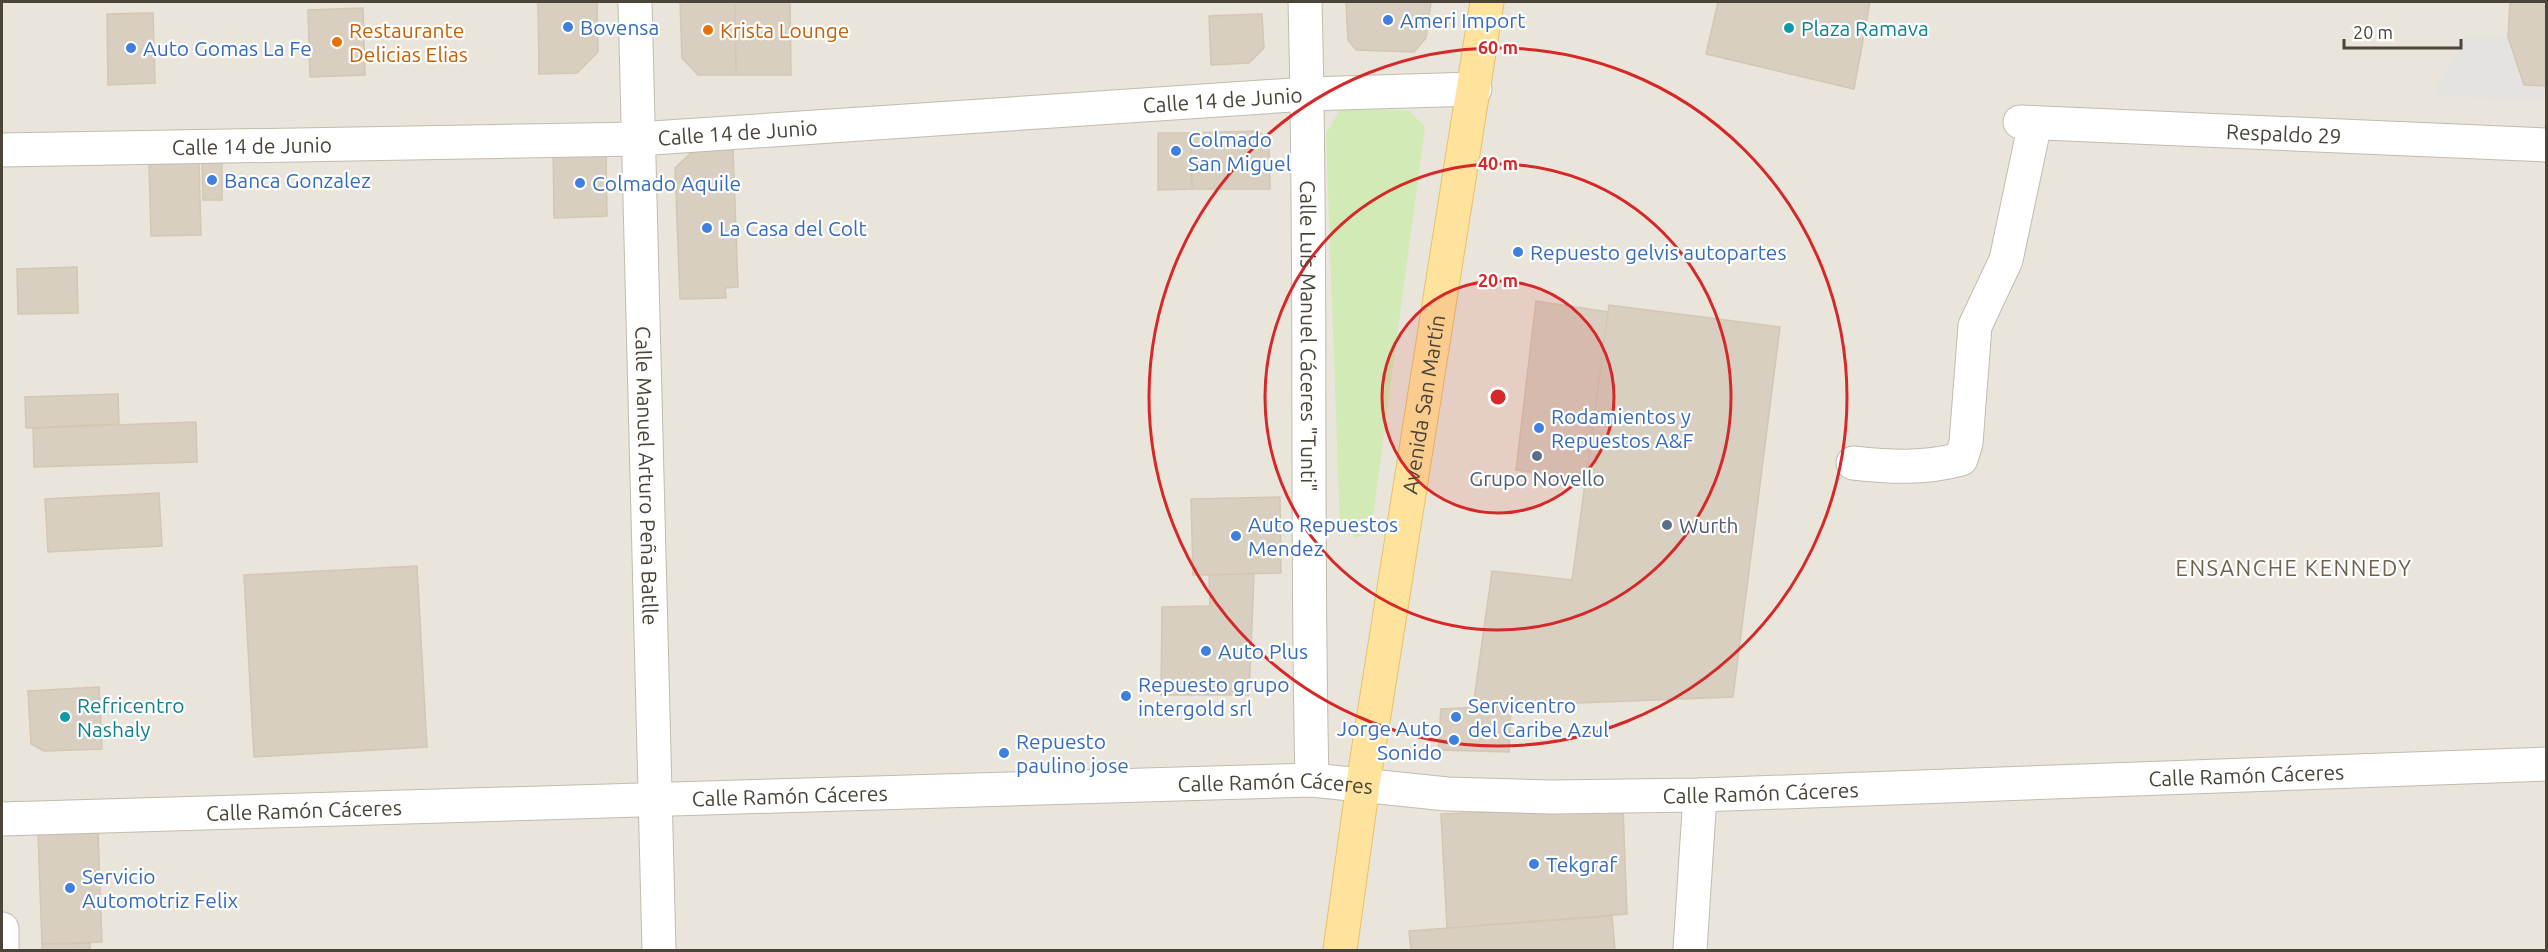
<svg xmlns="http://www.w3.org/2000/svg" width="2548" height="952" font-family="Ubuntu,sans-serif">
  <rect width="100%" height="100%" fill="#f6f3ec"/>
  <path fill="#eae5da" d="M2,2H2546V950H2Z"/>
  <path fill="#d2eab5" d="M1340,110H1408L1425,127L1371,531L1356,538L1340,525L1326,134Z"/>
  <path fill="#e5e3e0" d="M2465,35L2508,37L2524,85L2546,86V100L2431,96Z"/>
  <path fill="#d8cfc1" stroke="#d3c7b4" stroke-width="1.5" d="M538,2H597L598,52L577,73L539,74Z
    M680,2H735L736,75H698L682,58Z
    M735,2H790L791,75H736Z
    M1346,2H1431L1426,38L1414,52L1356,50L1348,40Z
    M1718,2H1870L1854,89L1706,54Z
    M2510,2H2546V86L2524,85L2508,37Z
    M363,8L365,75L310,77L308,10Z
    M153,13L155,83L108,85L107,14Z
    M1262,14L1264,48L1249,63L1211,65L1209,16Z
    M1258,131L1269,139L1270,189H1192L1191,133Z
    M1158,133H1191L1192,189L1158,190Z
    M553,142L606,151L607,216L554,218Z
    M733,148L738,287L725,288L726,298L680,299L675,168L694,150Z
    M202,160H222V200H203Z
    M199,162L201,235L151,236L149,164Z
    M77,267L78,313L18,314L17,269Z
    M1536,301L1608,312L1586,480L1516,470Z
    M1609,305L1780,327L1733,697L1473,707L1492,571L1572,580Z
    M118,394L119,424L26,428L25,397Z
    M196,422L197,462L34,467L33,428Z
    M159,493L162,546L48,552L45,499Z
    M1280,497L1281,573L1193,575L1191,499Z
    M417,566L427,747L254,757L244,575Z
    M1254,574L1249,695H1161L1162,607L1210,606L1209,575Z
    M99,687L102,749L44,751L31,744L28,691Z
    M1511,706L1509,752L1438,750L1441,709Z
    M1623,808L1627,914L1447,928L1441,814Z
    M98,831L102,942L42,944L38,834Z
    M1612,916L1615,950H1411L1409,931Z
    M90,943V950H42V944Z"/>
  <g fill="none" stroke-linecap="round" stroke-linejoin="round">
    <defs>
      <g id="minor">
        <path id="s1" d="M635,2L659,950"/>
        <path id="s2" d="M1305,2C1312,261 1306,520 1312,780"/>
        <path id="s3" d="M2020,122L2546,145"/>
        <path id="s4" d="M2,150L638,139L1307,94L1475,89"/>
        <path d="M1853,463C1890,467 1924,469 1961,459L1966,443L1975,326L2006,260L2035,123"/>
        <path id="s5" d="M2,819L1312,780L1447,794L1552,797L1700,795L2546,764"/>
        <path d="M2,929V950"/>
        <path d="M1690,950L1700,795"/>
      </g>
      <g id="major">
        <path id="s6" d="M1340,950L1363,784L1487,2"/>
      </g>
    </defs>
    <use href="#minor" stroke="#c2bbae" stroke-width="35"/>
    <use href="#major" stroke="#e6c16a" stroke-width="35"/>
    <use href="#minor" stroke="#fff" stroke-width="33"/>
    <use href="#major" stroke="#ffe39c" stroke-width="33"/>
  </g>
  <circle cx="1498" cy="397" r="116" fill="#d62828" fill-opacity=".12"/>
  <g fill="none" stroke="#d62828" stroke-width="3">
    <circle cx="1498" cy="397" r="116"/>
    <circle cx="1498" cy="397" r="233"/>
    <circle cx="1498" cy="397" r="349"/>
  </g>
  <g fill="#3f7fe0" stroke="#fff" stroke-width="2">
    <circle cx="1388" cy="20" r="6"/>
    <circle cx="568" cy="27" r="6"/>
    <circle cx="131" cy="48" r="6"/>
    <circle cx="1176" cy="151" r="6"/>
    <circle cx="212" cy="180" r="6"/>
    <circle cx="580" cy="183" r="6"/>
    <circle cx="707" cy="228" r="6"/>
    <circle cx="1518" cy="252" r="6"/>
    <circle cx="1539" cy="428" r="6"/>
    <circle cx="1236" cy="536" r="6"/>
    <circle cx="1206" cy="651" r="6"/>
    <circle cx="1126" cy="696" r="6"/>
    <circle cx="1456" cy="717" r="6"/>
    <circle cx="1454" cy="740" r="6"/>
    <circle cx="1004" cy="753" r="6"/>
    <circle cx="1534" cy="864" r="6"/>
    <circle cx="70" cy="888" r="6"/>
  </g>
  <g fill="#0f9aa8" stroke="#fff" stroke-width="2">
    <circle cx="1789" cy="28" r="6"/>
    <circle cx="65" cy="717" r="6"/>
  </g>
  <g fill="#e8710a" stroke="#fff" stroke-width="2">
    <circle cx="708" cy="30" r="6"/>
    <circle cx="337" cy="42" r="6"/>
  </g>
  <g fill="#5c6f8a" stroke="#fff" stroke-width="2">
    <circle cx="1537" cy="456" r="6"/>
    <circle cx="1667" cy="525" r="6"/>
  </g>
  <g text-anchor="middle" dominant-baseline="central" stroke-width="4.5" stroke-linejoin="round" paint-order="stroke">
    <g font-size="21" fill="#366cbe" stroke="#fff" text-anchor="start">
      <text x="1400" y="20">Ameri Import</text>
      <text x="580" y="27">Bovensa</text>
      <text x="143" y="48">Auto Gomas La Fe</text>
      <text x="1188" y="139">Colmado<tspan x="1188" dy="24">San Miguel</tspan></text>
      <text x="224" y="180">Banca Gonzalez</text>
      <text x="592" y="183">Colmado Aquile</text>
      <text x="719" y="228">La Casa del Colt</text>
      <text x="1530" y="252">Repuesto gelvis autopartes</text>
      <text x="1551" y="416">Rodamientos y<tspan x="1551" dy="24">Repuestos A&amp;F</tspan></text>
      <text x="1248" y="524">Auto Repuestos<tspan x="1248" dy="24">Mendez</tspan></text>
      <text x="1218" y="651">Auto Plus</text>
      <text x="1138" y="684">Repuesto grupo<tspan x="1138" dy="24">intergold srl</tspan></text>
      <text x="1468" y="705">Servicentro<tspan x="1468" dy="24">del Caribe Azul</tspan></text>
      <text x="1442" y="728" text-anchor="end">Jorge Auto<tspan x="1442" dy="24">Sonido</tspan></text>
      <text x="1016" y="741">Repuesto<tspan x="1016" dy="24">paulino jose</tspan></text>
      <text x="1546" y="864">Tekgraf</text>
      <text x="82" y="876">Servicio<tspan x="82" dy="24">Automotriz Felix</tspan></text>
    </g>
    <g font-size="21" fill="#0d838f" stroke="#fff" text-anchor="start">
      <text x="1801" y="28">Plaza Ramava</text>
      <text x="77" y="705">Refricentro<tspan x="77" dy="24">Nashaly</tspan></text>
    </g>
    <g font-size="21" fill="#c56008" stroke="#fff" text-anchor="start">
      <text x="349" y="30">Restaurante<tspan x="349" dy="24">Delicias Elias</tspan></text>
      <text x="720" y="30">Krista Lounge</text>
    </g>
    <g font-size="21" fill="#4b4439" stroke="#fff">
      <text stroke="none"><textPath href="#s4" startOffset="1222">Calle 14 de Junio</textPath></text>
      <text stroke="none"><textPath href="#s4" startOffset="736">Calle 14 de Junio</textPath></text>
      <text stroke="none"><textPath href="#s3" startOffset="264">Respaldo 29</textPath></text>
      <text stroke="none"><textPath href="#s4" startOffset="250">Calle 14 de Junio</textPath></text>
      <text stroke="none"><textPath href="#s2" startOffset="334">Calle Luis Manuel Cáceres "Tunti"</textPath></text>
      <text stroke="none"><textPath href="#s6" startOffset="552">Avenida San Martín</textPath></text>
      <text stroke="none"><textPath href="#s1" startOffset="474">Calle Manuel Arturo Peña Batlle</textPath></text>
      <text stroke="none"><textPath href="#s5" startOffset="2246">Calle Ramón Cáceres</textPath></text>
      <text stroke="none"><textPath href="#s5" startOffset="1274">Calle Ramón Cáceres</textPath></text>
      <text stroke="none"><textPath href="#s5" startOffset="1760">Calle Ramón Cáceres</textPath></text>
      <text stroke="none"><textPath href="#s5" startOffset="788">Calle Ramón Cáceres</textPath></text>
      <text stroke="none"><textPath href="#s5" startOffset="302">Calle Ramón Cáceres</textPath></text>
    </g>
    <g font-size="21" fill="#4e5e75" stroke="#fff">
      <text x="1537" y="478">Grupo Novello</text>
      <text x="1679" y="525" text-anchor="start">Wurth</text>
    </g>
    <g font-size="22" letter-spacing="1.5" fill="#6e6250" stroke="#fff">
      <text x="2294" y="567">ENSANCHE KENNEDY</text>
    </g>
  </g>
  <circle cx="1498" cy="397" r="9" fill="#d62828" stroke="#fff" stroke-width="3"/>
  <g font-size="18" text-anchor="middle" font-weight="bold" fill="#d62828" stroke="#fff" stroke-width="4.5" stroke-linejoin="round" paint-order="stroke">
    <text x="1498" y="54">60 m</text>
    <text x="1498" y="170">40 m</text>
    <text x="1498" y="287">20 m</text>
  </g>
  <rect width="2548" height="952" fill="none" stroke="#4b4439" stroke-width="6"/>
  <path d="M2344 39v9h117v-9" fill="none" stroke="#4b4439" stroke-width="3"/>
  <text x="2353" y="39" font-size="18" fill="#4b4439" stroke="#ffffff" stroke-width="4.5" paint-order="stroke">20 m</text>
</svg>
